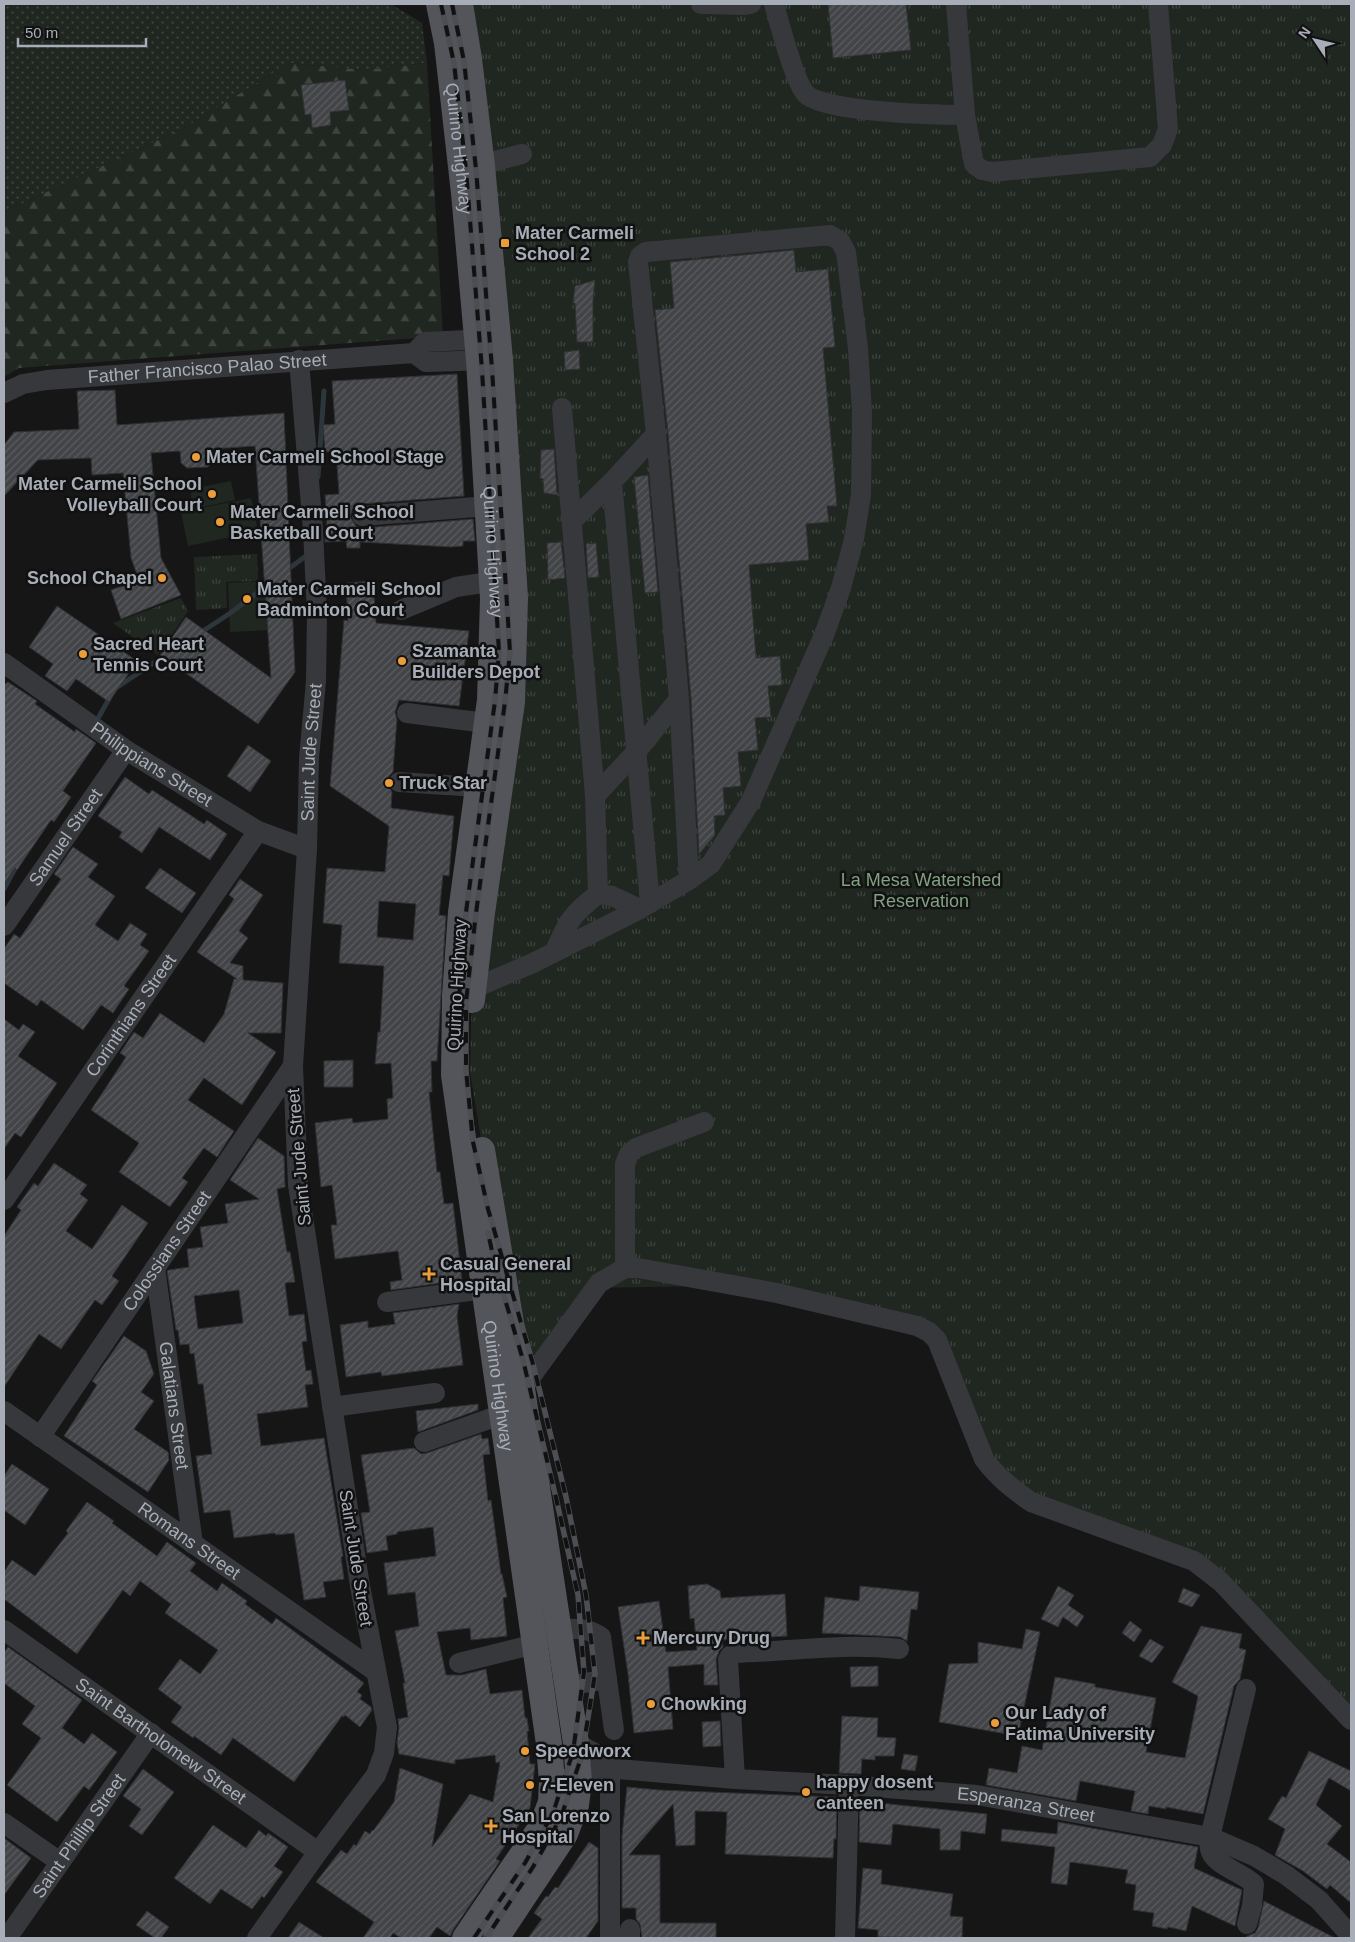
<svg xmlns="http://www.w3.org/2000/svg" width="1355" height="1942" font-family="Helvetica,sans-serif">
  <defs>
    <pattern id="grass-dots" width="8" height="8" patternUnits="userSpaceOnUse" patternTransform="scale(1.25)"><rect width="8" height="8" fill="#202720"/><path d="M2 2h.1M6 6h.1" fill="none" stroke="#3e443e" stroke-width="1.8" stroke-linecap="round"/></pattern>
    <pattern id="forest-firs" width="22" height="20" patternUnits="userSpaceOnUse" patternTransform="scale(1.25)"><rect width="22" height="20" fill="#202720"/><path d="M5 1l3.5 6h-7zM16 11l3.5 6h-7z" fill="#3e443e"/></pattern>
    <pattern id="park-tufts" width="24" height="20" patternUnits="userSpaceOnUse" patternTransform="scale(1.25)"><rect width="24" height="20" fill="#202720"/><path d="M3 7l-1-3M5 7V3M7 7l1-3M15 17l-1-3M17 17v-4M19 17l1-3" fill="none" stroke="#3e443e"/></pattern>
    <pattern id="building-hatch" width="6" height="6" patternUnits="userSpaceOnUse" patternTransform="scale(1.25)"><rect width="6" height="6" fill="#424447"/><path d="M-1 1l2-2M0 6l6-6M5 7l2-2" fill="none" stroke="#5a5c5f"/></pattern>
  </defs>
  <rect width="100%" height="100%" fill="#161617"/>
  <path fill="url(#grass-dots)" d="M4,4H391L422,23L427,63L364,70L289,63L186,127L4,212Z"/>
  <path fill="url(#forest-firs)" d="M289,63L364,70L427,63L443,336L19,368L4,377V212L186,127Z"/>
  <path fill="url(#park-tufts)" d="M460,4H1351V1713L1278,1629L1168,1552L1055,1513L997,1475L924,1337L702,1286L587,1288L522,1389L470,1072L472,991L512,702Z
    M257,554L258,581L226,582L227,608L196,610L194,557Z
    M181,598L188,611L158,655L113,623Z"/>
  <path fill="#202720" d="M231,481L235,500L193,509L190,489Z
    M251,498L258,531L188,546L181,512Z
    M265,581L268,630L230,632L228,583Z"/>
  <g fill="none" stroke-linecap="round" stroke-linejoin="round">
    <path stroke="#2c363b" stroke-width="5" d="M318,477L324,391
      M287,570L310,553
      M200,633L229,614L270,583
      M116,688L167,654
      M96,722L110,697
      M4,889L18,863"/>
  </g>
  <path fill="url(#building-hatch)" stroke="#303033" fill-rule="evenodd" d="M828,4H906L911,50L833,58Z
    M345,80L349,110L330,112L331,125L312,128L311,114L305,115L301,85Z
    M794,250L796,272L828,269L835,347L823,348L837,506H827L829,522L806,524L809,560L749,565L756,658L780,656L782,685L768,686L771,717L755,718L758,750L738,752L741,786L723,788L725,815L714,816L715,835L699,854L691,698L668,433L655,310L674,308L670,262Z
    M595,280L593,301V342H577L575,303H573L575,286Z
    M579,350L580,369L565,370L564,352Z
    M457,374L464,496L361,504L356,506L352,510L350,517L356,526L363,528L473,519L475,541H463V546L451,547L360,542V548H347L346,541L325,542V529H327L325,495L339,494L336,451L325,452L323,425L335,424L332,381Z
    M115,390L117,425L284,413L295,672L258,724L160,655L186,617L271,678L255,446L212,449L213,462L208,467L187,468L181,463L180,451L151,453L161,558L181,595L121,619L111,590L139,580L131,558L123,473L92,475L91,458L38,460L4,496V445L14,432L79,429L77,391Z
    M554,449L557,495L544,493L543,479L540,478L541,450Z
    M648,475L658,592L645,593L634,477Z
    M561,542L565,578L548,580L547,543Z
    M596,543L599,577L588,578L586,544Z
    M373,581L376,623L469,631L459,706L399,700L395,712L397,719L393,772L389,776L387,782L392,792L391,808L454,816L449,876L443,875L439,915L446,916L437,1061H431L432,1092H429L437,1172H440L444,1204L453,1203L462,1280L391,1290L390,1282L402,1280L398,1251L335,1259L331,1225H337L332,1185L321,1187L315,1123L352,1118L353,1123L388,1119L387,1099L393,1098L391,1063L375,1064L378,1032H380L384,966L339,963L342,925L323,923L327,868L385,872L389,826L330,786L344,620L348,621L346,583ZM379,901L416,904L413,940L377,937Z
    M57,606L137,661L109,702L76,679L67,691L45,676L53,664L29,647Z
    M8,682L37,701L35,704L75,732L76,729L96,743L63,791L71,797L54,822L51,820L17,870L15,868L4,884V685Z
    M248,745L271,761L250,792L227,776Z
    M125,777L149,794L152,790L204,824L207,820L227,834L210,860L159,827L142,853L119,837L122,832L98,816Z
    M73,847L98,864L88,877L115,896L95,925L118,941L130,923L147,934L140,945L149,951L124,986L129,989L113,1013L101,1005L83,1030L41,1000L37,1006L4,983V949L14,934L20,938L61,879L54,874Z
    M160,868L196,893L182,913L145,888Z
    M240,879L263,895L239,931L248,938L230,963L243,966V980L283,983L281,1033H248L276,1052L242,1105L204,1078L188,1100L234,1131L217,1157L204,1148L182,1178L188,1182L170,1207L119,1172L139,1143L91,1110L126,1057L120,1053L134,1032L143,1038L160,1013L204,1043L224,1014L234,979H237L197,952L234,899L229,895Z
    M4,1019L19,1030L23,1024L35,1032L18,1056L57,1083L21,1137L15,1133L4,1149Z
    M353,1060V1087H324V1061Z
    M258,1138L284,1156L285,1187L277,1189L287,1252H290L295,1282L285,1283L289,1316L304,1314L307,1341L302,1342L306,1371L311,1370L313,1384L305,1385L308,1407L257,1414L261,1446L324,1438L343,1556L341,1557L344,1579L323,1582L326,1597L304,1600L294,1533L276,1535L275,1533L234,1538L230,1510L204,1513L196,1456L212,1454L203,1384H198L194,1353L190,1354L189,1344L180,1345L178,1330H176L167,1271L169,1270L189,1267L187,1249L203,1247L200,1227L228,1223L225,1204L259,1199L230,1180ZM239,1290L243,1323L198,1329L194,1296Z
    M54,1163L87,1185L80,1194L88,1200L66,1231L92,1249L122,1205L148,1223L112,1276L119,1281L102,1305L95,1300L61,1349L39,1334L4,1387V1236L21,1210L17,1207L34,1183L38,1186Z
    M459,1304L457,1316L463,1365L382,1376L381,1372L346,1377L340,1325L368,1321V1328L395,1324L393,1313Z
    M124,1336L146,1351L154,1374L141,1392L154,1401L134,1429L168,1452L169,1460L148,1492L64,1436L97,1385L92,1381Z
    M478,1404V1410L418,1432L416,1411Z
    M481,1434L482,1439L488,1438L490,1454L483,1455L488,1501L491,1500L501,1574H502L507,1597L503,1598L507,1636L471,1640L470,1628L437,1632L446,1675H462L486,1669L490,1694L522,1690L525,1718H527L529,1731H527L530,1764H535L530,1808L496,1859L500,1861L453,1930L450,1936L437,1927L429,1938H401L393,1933L390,1938H363L374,1922L316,1882L341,1850L347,1854L354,1844L356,1846L365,1831L370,1834L372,1830L373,1831L394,1802L400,1768L443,1784L432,1847L470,1794L493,1802L500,1762L496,1763L495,1755L455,1760V1764L399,1754L397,1743L399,1728L398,1719L408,1717L403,1683H405L395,1631L419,1626L415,1592L388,1595L384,1563L436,1556L433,1527L397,1532V1534L386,1536L388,1550L367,1553L361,1513L370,1512L361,1455L414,1448L421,1454L427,1453Z
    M12,1464L49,1489L25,1525L4,1510V1476Z
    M87,1502L114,1521L112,1523L157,1556L167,1542L196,1563L190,1571L217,1591L222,1583L247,1601L245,1604L272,1624L276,1618L364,1683L357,1692L362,1695L360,1699L371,1707L372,1710L360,1727L345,1715L344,1717L342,1716L294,1782L233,1738L221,1755L194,1736L193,1738L171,1722L182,1707L158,1689L180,1659L200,1674L218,1650L165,1613L171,1604L140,1581L130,1596L123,1590L77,1654L4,1599V1572L12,1560L35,1576L68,1533L66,1531Z
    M707,1584L720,1591L721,1598L785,1594L787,1636L722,1640L723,1647L719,1651L716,1660L718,1685H704V1664L668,1667L673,1729L634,1733L628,1674L618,1607L659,1601L666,1652L697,1650L694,1618L690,1619L688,1586Z
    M860,1586L919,1592L917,1610L911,1609L907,1641L900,1637L822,1633L825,1597L859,1601Z
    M1058,1586L1074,1595L1068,1605L1084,1616L1077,1627L1063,1617L1058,1627L1041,1619Z
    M1183,1588L1200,1595L1192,1607L1178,1602Z
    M1130,1621L1142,1630L1134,1642L1122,1633Z
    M1201,1626L1242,1634L1239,1648L1246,1650L1240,1679L1234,1686L1203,1814L1166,1807V1809L1149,1806L1148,1814L1131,1811L1135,1791L1080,1781L1076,1801L986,1785L989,1768L1017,1773L1022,1746L1042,1750L1055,1677L1095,1684V1687L1156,1698L1146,1752L1185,1758L1198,1696L1172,1682Z
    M1026,1629L1040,1632L1018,1736L939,1722L949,1664L978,1663V1642L1022,1649Z
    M1150,1639L1164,1647L1152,1663L1139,1656Z
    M8,1647L82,1700L62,1728L84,1744L92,1733L117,1752L89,1790L84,1786L57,1822L7,1785L41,1738L22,1724L35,1706L4,1683V1653Z
    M878,1666V1686L851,1687L850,1667Z
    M842,1716L878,1718L877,1737L896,1738L894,1756H875V1760L862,1759L861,1774L839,1773Z
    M720,1721L721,1746L703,1747L702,1722Z
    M1309,1751L1351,1771V1791L1329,1778L1316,1805L1342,1826L1327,1844L1351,1862V1903L1330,1885L1327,1889L1303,1871L1275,1855L1285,1829L1268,1819L1282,1796L1286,1798Z
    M904,1754L918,1756L915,1771L901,1769Z
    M143,1769L174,1792L142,1835L129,1826L141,1809L123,1796Z
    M627,1787L659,1790L837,1797L836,1839H834L833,1858L725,1854L727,1812L695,1811V1845L676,1846L673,1804L629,1855H660V1923H716V1938H642L640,1924L636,1919V1908H622V1836Z
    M860,1801L987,1814L985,1834L961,1831L960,1850H940V1829L893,1824L891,1845L859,1842Z
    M1058,1822L1198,1847L1194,1868L1242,1890L1235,1926L1192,1906L1186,1931L1168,1927L1167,1929L1152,1926L1154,1913L1133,1910L1136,1885L1125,1883L1128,1870L1070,1862L1067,1885L1051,1883L1055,1847L1001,1841L1002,1829L1057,1834Z
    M213,1825L246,1848L259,1830L266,1836L268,1833L288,1847L274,1866L283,1872L264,1898L262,1896L252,1909L221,1889L210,1904L174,1878Z
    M4,1838L31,1858L4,1895Z
    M589,1842L598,1848V1921L586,1938H528L542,1919L534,1913L546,1896L548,1897L555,1887L558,1888Z
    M863,1868L882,1870L881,1884L953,1894L950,1916L963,1917L962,1938L878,1937V1930L858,1928Z
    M1264,1901L1335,1938H1246L1247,1936L1255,1933L1258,1928Z
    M147,1911L169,1927L161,1938H155L136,1925Z
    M299,1922L324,1938H288Z"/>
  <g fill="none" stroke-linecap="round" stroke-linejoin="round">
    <g stroke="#37383c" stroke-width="20">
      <path d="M701,4L745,5L751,4"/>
      <path d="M774,4C779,22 795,83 806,94C822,112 937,115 965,115"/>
      <path d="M956,4L965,115L974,164L982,170L992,172L1150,157L1162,145L1168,129L1158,4"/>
      <path d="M469,168L522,154"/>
      <path d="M414,353L425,342L490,339"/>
      <path id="s1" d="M4,393L23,384L47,380L414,353L426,362L493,360"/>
      <path d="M612,482L650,903"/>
      <path d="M362,516L488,506"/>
      <path d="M573,520L612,482L656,434"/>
      <path d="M401,610L456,587L489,582L492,571"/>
      <path id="s2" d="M4,663L126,750L258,831L307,849"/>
      <path d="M407,713L486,723"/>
      <path d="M399,782L478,787"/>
      <path d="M595,796L637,751L679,699"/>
      <path d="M598,894L612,896L640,909"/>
      <path id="s3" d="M4,926L126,750"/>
      <path d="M555,951C568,921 572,914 598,894L595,796L562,408"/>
      <path d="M463,993L533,963L640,909L689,880L711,864L751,801L824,635L841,588L854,539L861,495L862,412L858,348L846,252L840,241L830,235L646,252L640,256L638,262L656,434L679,699L689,880"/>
      <path id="s4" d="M4,1200L258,831"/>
      <path id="s5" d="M155,1268L193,1544"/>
      <path d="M625,1268V1164L629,1154L636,1148L704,1122"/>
      <path d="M387,1302L484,1289"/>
      <path d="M514,1390L522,1389L599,1283L625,1268H638L777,1293L917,1326L929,1332L937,1340L984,1459C997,1477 1013,1489 1031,1502L1194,1561L1221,1582L1351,1720"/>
      <path d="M332,1407L435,1393"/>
      <path id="s6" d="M4,1411L375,1671"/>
      <path id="s7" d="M40,1437L293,1066"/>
      <path d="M424,1442L503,1414"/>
      <path d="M559,1629C575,1629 587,1627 601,1637L614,1730"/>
      <path id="s8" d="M4,1630L318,1852"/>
      <path d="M459,1663L535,1644"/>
      <path d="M568,1686L607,1679"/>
      <path d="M1246,1689L1210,1837C1210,1841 1209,1845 1210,1849C1212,1864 1243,1873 1254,1884L1252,1906L1247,1924"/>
      <path d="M576,1743L593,1752L606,1768"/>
      <path d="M735,1779L728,1660L730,1656L736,1653C793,1651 842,1643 899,1649"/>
      <path id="s9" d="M567,1781C585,1781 591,1779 606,1768L735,1779L849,1785L977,1795L1210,1837L1254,1856L1286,1875L1319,1900L1351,1936"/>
      <path d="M4,1823L60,1862"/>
      <path id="s10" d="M7,1938L151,1733"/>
      <path id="s11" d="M257,1938L318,1852L376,1775L384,1753L387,1727L360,1586L298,1185L293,1066L307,849L309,758L316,681L317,614L313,530L299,360"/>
      <path d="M610,1938V1768"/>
      <path d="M630,1938V1929"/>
      <path d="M845,1938L849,1785"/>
    </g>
    <g stroke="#53555b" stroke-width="26">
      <path id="s12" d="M439,4L447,43L464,193L479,360L493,599L490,700L461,912L455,996L454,1075L549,1744L552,1782L551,1802L542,1826L465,1938"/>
      <path d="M460,4L469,59L482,166L500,360L515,598L512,702L482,913L472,1000"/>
      <path d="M482,1150L522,1389L576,1743L579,1781L576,1805L565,1834L496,1938"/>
    </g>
    <defs>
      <g id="rail">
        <path id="s13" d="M441,4L454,63L466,170L482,370L499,652L495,701L466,912L459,998"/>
        <path d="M452,4L464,61L476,169L492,369L510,652L505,702L476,913L466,1002V1070L473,1142L488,1209L533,1364L566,1497L586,1595L595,1674L582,1755L561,1817L533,1867L486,1938"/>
        <path d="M474,1938L525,1863L553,1813L573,1752L584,1672L578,1595L556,1498L523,1360L496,1269L488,1233"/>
      </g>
    </defs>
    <use href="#rail" stroke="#4c4e53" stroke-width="5.5"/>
    <use href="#rail" stroke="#111112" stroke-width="4" stroke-dasharray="11" stroke-linecap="butt"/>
  </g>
  <g fill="#eb9d3a" stroke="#111112" stroke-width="2">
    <rect x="500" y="238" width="10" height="10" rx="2.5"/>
    <circle cx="196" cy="457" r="5"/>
    <circle cx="212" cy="494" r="5"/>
    <circle cx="220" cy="522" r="5"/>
    <circle cx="162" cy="578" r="5"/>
    <circle cx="247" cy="599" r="5"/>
    <circle cx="83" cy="654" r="5"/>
    <circle cx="402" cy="661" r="5"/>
    <circle cx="389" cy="783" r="5"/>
    <path d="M426.5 1266.5h5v5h5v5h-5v5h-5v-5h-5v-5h5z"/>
    <path d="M640.5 1630.5h5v5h5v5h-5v5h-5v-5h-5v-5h5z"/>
    <circle cx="651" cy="1704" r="5"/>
    <circle cx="995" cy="1723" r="5"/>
    <circle cx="525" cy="1751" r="5"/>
    <circle cx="530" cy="1785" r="5"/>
    <circle cx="806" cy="1792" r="5"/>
    <path d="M488.5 1818.5h5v5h5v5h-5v5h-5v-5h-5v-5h5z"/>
  </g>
  <g text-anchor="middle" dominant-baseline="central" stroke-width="5" stroke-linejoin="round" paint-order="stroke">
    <g font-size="18" fill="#a8aeb7" stroke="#111112">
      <text stroke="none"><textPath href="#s12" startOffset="146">Quirino Highway</textPath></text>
      <text stroke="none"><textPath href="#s1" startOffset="206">Father Francisco Palao Street</textPath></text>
      <text stroke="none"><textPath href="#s13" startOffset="551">Quirino Highway</textPath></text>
      <text stroke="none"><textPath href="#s11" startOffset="1234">Saint Jude Street</textPath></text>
      <text stroke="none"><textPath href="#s2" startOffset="179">Philippians Street</textPath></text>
      <text stroke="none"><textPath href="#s3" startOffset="108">Samuel Street</textPath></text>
      <text transform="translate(457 985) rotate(-87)">Quirino Highway</text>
      <text stroke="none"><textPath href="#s4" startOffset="224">Corinthians Street</textPath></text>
      <text transform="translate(299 1157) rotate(-95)">Saint Jude Street</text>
      <text stroke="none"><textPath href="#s7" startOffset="225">Colossians Street</textPath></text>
      <text stroke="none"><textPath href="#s12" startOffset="1390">Quirino Highway</textPath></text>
      <text stroke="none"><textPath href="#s5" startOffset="139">Galatians Street</textPath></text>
      <text stroke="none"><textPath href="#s6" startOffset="226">Romans Street</textPath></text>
      <text transform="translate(356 1558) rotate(81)">Saint Jude Street</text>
      <text stroke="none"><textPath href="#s8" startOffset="192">Saint Bartholomew Street</textPath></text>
      <text stroke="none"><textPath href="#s9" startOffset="464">Esperanza Street</textPath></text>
      <text stroke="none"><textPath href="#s10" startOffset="125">Saint Phillip Street</textPath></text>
    </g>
    <g font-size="18" font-weight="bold" fill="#a8aeb7" stroke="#111112" text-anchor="start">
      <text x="515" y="233">Mater Carmeli<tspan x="515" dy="21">School 2</tspan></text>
      <text x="206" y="457">Mater Carmeli School Stage</text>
      <text x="202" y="484" text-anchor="end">Mater Carmeli School<tspan x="202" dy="21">Volleyball Court</tspan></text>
      <text x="230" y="512">Mater Carmeli School<tspan x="230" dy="21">Basketball Court</tspan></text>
      <text x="152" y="578" text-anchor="end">School Chapel</text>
      <text x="257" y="589">Mater Carmeli School<tspan x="257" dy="21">Badminton Court</tspan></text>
      <text x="93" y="644">Sacred Heart<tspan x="93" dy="21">Tennis Court</tspan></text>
      <text x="412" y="651">Szamanta<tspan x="412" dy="21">Builders Depot</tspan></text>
      <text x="399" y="783">Truck Star</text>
      <text x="440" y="1264">Casual General<tspan x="440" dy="21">Hospital</tspan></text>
      <text x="653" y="1638">Mercury Drug</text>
      <text x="661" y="1704">Chowking</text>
      <text x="1005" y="1713">Our Lady of<tspan x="1005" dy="21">Fatima University</tspan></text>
      <text x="535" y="1751">Speedworx</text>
      <text x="816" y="1782">happy dosent<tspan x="816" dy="21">canteen</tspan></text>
      <text x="540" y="1785">7-Eleven</text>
      <text x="502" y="1816">San Lorenzo<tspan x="502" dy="21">Hospital</tspan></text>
    </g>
    <g font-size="18" fill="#81a180" stroke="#111112">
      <text x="921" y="880">La Mesa Watershed<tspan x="921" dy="21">Reservation</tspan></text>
    </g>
  </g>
  <rect width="1355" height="1942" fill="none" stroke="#a8aeb7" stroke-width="10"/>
  <g transform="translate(1315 40) rotate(305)" stroke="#111112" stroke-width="4" paint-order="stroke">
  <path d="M0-4L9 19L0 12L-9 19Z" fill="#a8aeb7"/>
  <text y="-8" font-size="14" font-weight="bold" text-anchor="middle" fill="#a8aeb7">N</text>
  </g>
  <path d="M18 38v8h128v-8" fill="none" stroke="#a8aeb7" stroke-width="2.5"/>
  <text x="25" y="38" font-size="15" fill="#a8aeb7" stroke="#111112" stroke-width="4" paint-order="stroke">50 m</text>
</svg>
